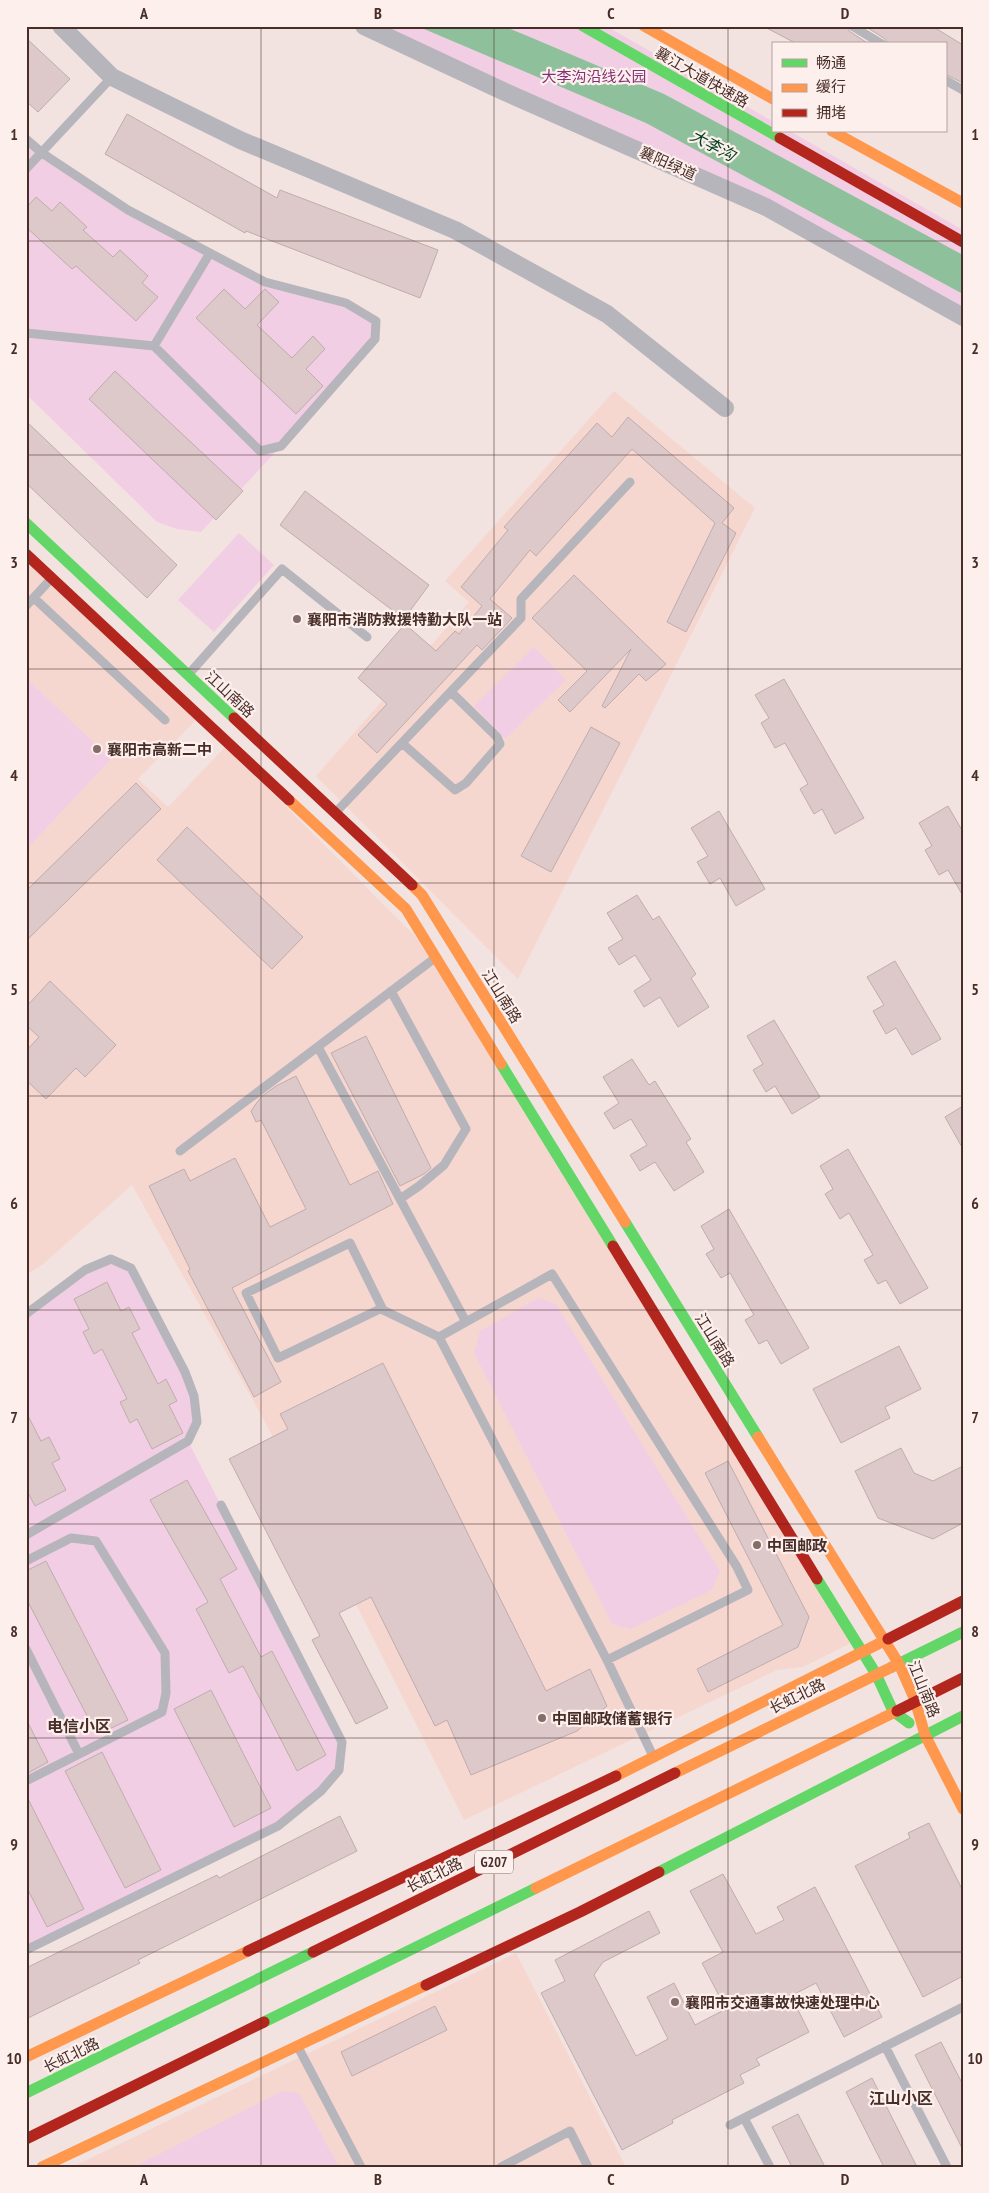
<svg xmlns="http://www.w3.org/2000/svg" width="989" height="2193" font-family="'PT Sans Narrow','Noto Sans SC',sans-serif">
  <rect width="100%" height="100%" fill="#f2e3e0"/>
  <path fill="#f6d7d0" d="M614,391L755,508L518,979L316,776L469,602L445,581Z
    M26,560L197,719L138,779L168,807L226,746L416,937L853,1642L803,1667L777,1670L464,1820L263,1418L132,1185L42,1265L26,1275Z
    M516,1953L626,2167H72Z"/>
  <path fill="#f2cee4" d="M364,26H606L963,230V317L766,207Z
    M26,139L128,210L265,282L346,303L376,321L375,339L281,446L201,532L177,529L157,522L26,394Z
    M239,533L274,565L214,632L178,600Z
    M534,647L566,680L505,739L474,706Z
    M26,678L111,759L26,850Z
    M111,1259L131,1268L185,1372L197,1422L188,1441L342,1742L339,1770L278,1826L26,1950V1314L85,1270Z
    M538,1298L556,1304L720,1571L712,1590L631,1629L612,1624L474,1353L480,1331Z
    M282,2091L299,2093L339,2167H134Z"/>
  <path fill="#8ec19b" d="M417,26H503L530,37L664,94L963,255V294L646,123Z"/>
  <path fill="#ddc9c9" stroke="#bfacac" d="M763,26H846L849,31L869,44H797Z
    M865,26H932L963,45V83L945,74V44H888L885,39Z
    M26,38L70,79L38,112L26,101Z
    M127,114L277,198L280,190L438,250L420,298L246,231L245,233L105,154Z
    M36,197L52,211L60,202L87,227L83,230L113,257L120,250L148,276L142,283L158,297L136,321L76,266L72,269L26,227V208Z
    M224,289L245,309L265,289L279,302L257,325L292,358L313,336L325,349L306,369L323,386L296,414L196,318Z
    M115,371L243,491L216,520L89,399Z
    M628,417L734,508L722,523L736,533L686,632L667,622L715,523L632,449L536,556L530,550L490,599L512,618L482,650L477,645L377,753L358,735L387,704L358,678L405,624L436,651L455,631L459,634L482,606L461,587L508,530L504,527L597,423L612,437Z
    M26,421L177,565L147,598L26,483Z
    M305,491L429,585L404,619L280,525Z
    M574,575L666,664L646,681L639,674L605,708L602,706L631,649L570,712L558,700L587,671L532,618Z
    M784,679L864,818L835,834L822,809L814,814L800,789L808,784L785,743L775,748L761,723L769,718L755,695Z
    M591,727L620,743L551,872L521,856Z
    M136,783L161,809L26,941V891Z
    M948,806L963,832V896L948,870L939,875L925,850L932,846L919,823Z
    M719,811L765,889L736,906L720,878L710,884L697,862L708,856L691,828Z
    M187,827L303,937L272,969L157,860Z
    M637,895L653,920L659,916L696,974L691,978L709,1007L678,1027L660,997L644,1007L634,991L651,980L635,955L619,965L608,948L623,939L607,913Z
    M895,961L941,1039L912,1055L896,1028L886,1034L873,1011L884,1005L867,977Z
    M50,981L116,1045L85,1077L76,1068L46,1099L26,1080V1051L39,1037L26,1025V1007Z
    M774,1020L820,1097L792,1114L775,1086L766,1092L753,1070L763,1064L747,1036Z
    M366,1036L431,1168L424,1174L400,1186L331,1053Z
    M632,1059L649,1085L655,1081L691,1139L686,1142L704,1172L674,1191L655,1162L640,1171L630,1155L647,1145L631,1119L614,1129L604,1113L619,1103L603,1077Z
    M296,1076L350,1185L378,1171L393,1204L232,1288L281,1382L254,1397L188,1271L190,1269L149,1186L184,1169L190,1181L235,1158L270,1227L306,1209L261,1120L256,1122L251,1111L261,1097L276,1086Z
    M963,1106V1149L945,1117Z
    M848,1149L928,1288L900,1304L886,1280L878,1284L864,1260L873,1255L849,1213L840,1219L825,1194L833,1189L820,1166Z
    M729,1209L809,1348L781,1364L767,1340L759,1344L745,1320L754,1315L730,1273L721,1278L706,1254L714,1249L701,1226Z
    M107,1282L121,1311L129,1307L140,1329L132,1333L158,1384L166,1379L177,1401L169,1405L183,1433L152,1449L137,1419L130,1423L120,1402L127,1399L102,1349L94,1354L83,1332L89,1329L74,1299Z
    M899,1346L921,1389L885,1407L890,1418L841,1443L813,1389Z
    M383,1363L546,1691L590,1669L607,1706L577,1731L471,1775L447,1720L435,1726L371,1597L339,1613L388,1708L356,1724L312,1640L320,1636L229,1459L288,1429L280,1414Z
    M26,1412L41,1441L49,1437L60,1459L52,1463L66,1490L35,1506L26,1489Z
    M901,1448L914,1473L933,1481L963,1466V1523L933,1539L878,1518L855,1471Z
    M728,1461L809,1617L798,1647L708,1692L697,1669L783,1625L705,1473Z
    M187,1480L237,1569L220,1579L261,1657L272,1651L326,1755L297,1771L243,1666L229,1673L196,1609L208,1602L150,1500Z
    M46,1561L128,1720L97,1735L26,1598V1571Z
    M211,1690L271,1808L234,1827L174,1709Z
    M26,1719L48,1762L26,1774Z
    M102,1752L161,1870L125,1888L65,1771Z
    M26,1795L84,1909L47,1927L26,1886Z
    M340,1816L357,1851L138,1960L140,1963L26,2019V1968L217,1875L219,1878Z
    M929,1823L963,1891V1976L923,1997L855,1866L910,1838L908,1833Z
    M723,1874L756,1934L784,1920L777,1907L815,1887L882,2017L844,2037L816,1983L791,1996L809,2032L756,2059L760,2065L740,2075L744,2083L672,2120L673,2123L622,2150L541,1993L565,1981L555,1960L649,1911L660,1933L603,1962L594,1975L636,2056L668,2039L647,1997L674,1983L695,2025L726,2009L702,1963L723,1952L690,1891Z
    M435,2006L447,2030L352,2076L341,2052Z
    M941,2042L963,2085V2150L915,2055Z
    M872,2078L917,2167H884L846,2092Z
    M798,2114L825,2167H792L772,2127Z"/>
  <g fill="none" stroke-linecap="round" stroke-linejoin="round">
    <path stroke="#b6b5bb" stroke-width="9" d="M852,26L882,44
      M945,80L963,90
      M26,139L42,153L128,210L265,282L346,303L376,321L375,339L281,446L260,451L154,346L26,333
      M26,169L112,77
      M154,346L210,253
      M34,598L165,720
      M26,606L50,580
      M188,675L282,569L367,637
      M402,743L455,790L466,783L500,744L497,737L451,692
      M337,811L521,618V599L630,482
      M318,1047L400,1199L419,1186L444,1165L466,1129L391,991
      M180,1151L435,958
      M400,1199L466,1322
      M382,1308L278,1358L246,1293L350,1243L383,1310L439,1337
      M26,1314L85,1270L111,1259L131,1268L185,1372L194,1396L197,1422L188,1441L26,1535
      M26,1561L71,1538L96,1541L165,1653L166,1693L162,1712L26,1781
      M26,1649L79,1754
      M607,1660L748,1590L737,1567L552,1274L439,1337L607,1660L654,1758
      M26,1950L278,1826L321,1791L339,1770L342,1742L221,1505
      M885,2046L947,2167
      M298,2047L361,2167
      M744,2118L770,2167
      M730,2125L963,2007
      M501,2167L570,2131L588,2167"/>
    <path stroke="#b6b5bb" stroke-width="18" d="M61,26L112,77L240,140L455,230L607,314L725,408
      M364,26L505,92L766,207L963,317"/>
    <path stroke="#63d668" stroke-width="11" d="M26,523L234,718
      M501,1064L613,1246
      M625,1222L758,1437
      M817,1579L876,1674L893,1711L909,1723
      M892,1667L963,1632
      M659,1872L963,1716
      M264,2022L536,1888
      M26,2093L313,1952"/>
    <path stroke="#ff974d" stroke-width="11" d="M644,26L773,99
      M832,131L963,203
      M289,800L406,909L501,1064
      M412,885L422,895L625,1222
      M758,1437L899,1664L915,1700L925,1735L963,1809
      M675,1773L892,1667
      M616,1776L888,1639
      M536,1888L897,1711
      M26,2057L248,1951
      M42,2167L426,1985"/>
    <path stroke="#b3261e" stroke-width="11" d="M26,554L289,800
      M234,718L412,885
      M613,1246L817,1579
      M888,1639L963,1601
      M897,1711L963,1678
      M248,1951L616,1776
      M313,1952L675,1773
      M426,1985L580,1912L659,1872
      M26,2139L264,2022"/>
    <path stroke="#63d668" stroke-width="11" d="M583,26L780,138"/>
    <path stroke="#b3261e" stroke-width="11" d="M780,138L963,242"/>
  </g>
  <path fill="none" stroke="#482e28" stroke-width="1" stroke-opacity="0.55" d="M261,26V2167M494,26V2167M728,26V2167M26,241H963M26,455H963M26,669H963M26,883H963M26,1096H963M26,1310H963M26,1524H963M26,1738H963M26,1952H963"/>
  <g fill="#846d68" stroke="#fdefec" stroke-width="2">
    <circle cx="297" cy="619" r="5"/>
    <circle cx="97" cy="749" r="5"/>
    <circle cx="757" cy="1545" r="5"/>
    <circle cx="542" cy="1718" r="5"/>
    <circle cx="675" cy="2002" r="5"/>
  </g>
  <g text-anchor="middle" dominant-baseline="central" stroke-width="4.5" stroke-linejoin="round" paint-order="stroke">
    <rect fill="#fdefec" stroke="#7e6863" stroke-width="1" x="475" y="1850.5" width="38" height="23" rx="4"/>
    <g font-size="14" font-weight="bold" fill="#482e28">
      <text x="494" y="1862">G207</text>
    </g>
    <g font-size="15" fill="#833278" stroke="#fdefec">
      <text x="594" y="76">大李沟沿线公园</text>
    </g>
    <g font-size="15" fill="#482e28" stroke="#fdefec">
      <text transform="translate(702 77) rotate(30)">襄江大道快速路</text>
      <text transform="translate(668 163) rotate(24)">襄阳绿道</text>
      <text transform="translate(230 694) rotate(43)">江山南路</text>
      <text transform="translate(502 996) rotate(58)">江山南路</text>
      <text transform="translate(715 1340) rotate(58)">江山南路</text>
      <text transform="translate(924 1689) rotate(68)">江山南路</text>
      <text transform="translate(797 1696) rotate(-26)">长虹北路</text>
      <text transform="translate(434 1875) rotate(-26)">长虹北路</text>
      <text transform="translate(71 2055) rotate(-26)">长虹北路</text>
    </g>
    <g font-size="15" font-weight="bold" fill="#482e28" stroke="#fdefec" text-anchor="start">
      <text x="307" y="619">襄阳市消防救援特勤大队一站</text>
      <text x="107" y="749">襄阳市高新二中</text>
      <text x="767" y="1545">中国邮政</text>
      <text x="552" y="1718">中国邮政储蓄银行</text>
      <text x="685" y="2002">襄阳市交通事故快速处理中心</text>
    </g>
    <g font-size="16" font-style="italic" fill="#00411f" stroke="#fdefec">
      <text transform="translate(713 145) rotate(28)">大李沟</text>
    </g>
    <g font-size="16" font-weight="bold" fill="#482e28" stroke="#fdefec">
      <text x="79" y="1726">电信小区</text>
      <text x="901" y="2098">江山小区</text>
    </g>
  </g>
  <rect width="989" height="2193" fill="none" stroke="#fdefec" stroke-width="55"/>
  <rect x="772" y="42" width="175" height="90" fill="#fdefec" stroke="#b5a29e"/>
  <rect x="782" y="59" width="25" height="8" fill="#63d668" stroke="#b5a29e"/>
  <text x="816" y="68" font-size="15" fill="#482e28">畅通</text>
  <rect x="782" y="84" width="25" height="8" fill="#ff974d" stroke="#b5a29e"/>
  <text x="816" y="92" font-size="15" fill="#482e28">缓行</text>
  <rect x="782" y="109" width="25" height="8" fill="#b3261e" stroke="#b5a29e"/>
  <text x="816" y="118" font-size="15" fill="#482e28">拥堵</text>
  <rect x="28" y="28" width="934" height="2138" fill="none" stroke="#482e28" stroke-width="2"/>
  <g font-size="16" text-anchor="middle" font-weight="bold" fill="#482e28">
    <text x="144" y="19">A</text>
    <text x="378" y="19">B</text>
    <text x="611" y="19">C</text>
    <text x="845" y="19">D</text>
    <text x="14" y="140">1</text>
    <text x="975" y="140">1</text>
    <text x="14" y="354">2</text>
    <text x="975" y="354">2</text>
    <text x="14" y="568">3</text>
    <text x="975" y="568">3</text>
    <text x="14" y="781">4</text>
    <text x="975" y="781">4</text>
    <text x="14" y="995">5</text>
    <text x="975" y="995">5</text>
    <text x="14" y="1209">6</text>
    <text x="975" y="1209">6</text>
    <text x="14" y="1423">7</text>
    <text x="975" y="1423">7</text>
    <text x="14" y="1637">8</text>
    <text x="975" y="1637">8</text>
    <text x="14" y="1850">9</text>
    <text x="975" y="1850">9</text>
    <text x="14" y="2064">10</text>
    <text x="975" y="2064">10</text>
    <text x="144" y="2185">A</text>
    <text x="378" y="2185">B</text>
    <text x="611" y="2185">C</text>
    <text x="845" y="2185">D</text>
  </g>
</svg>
